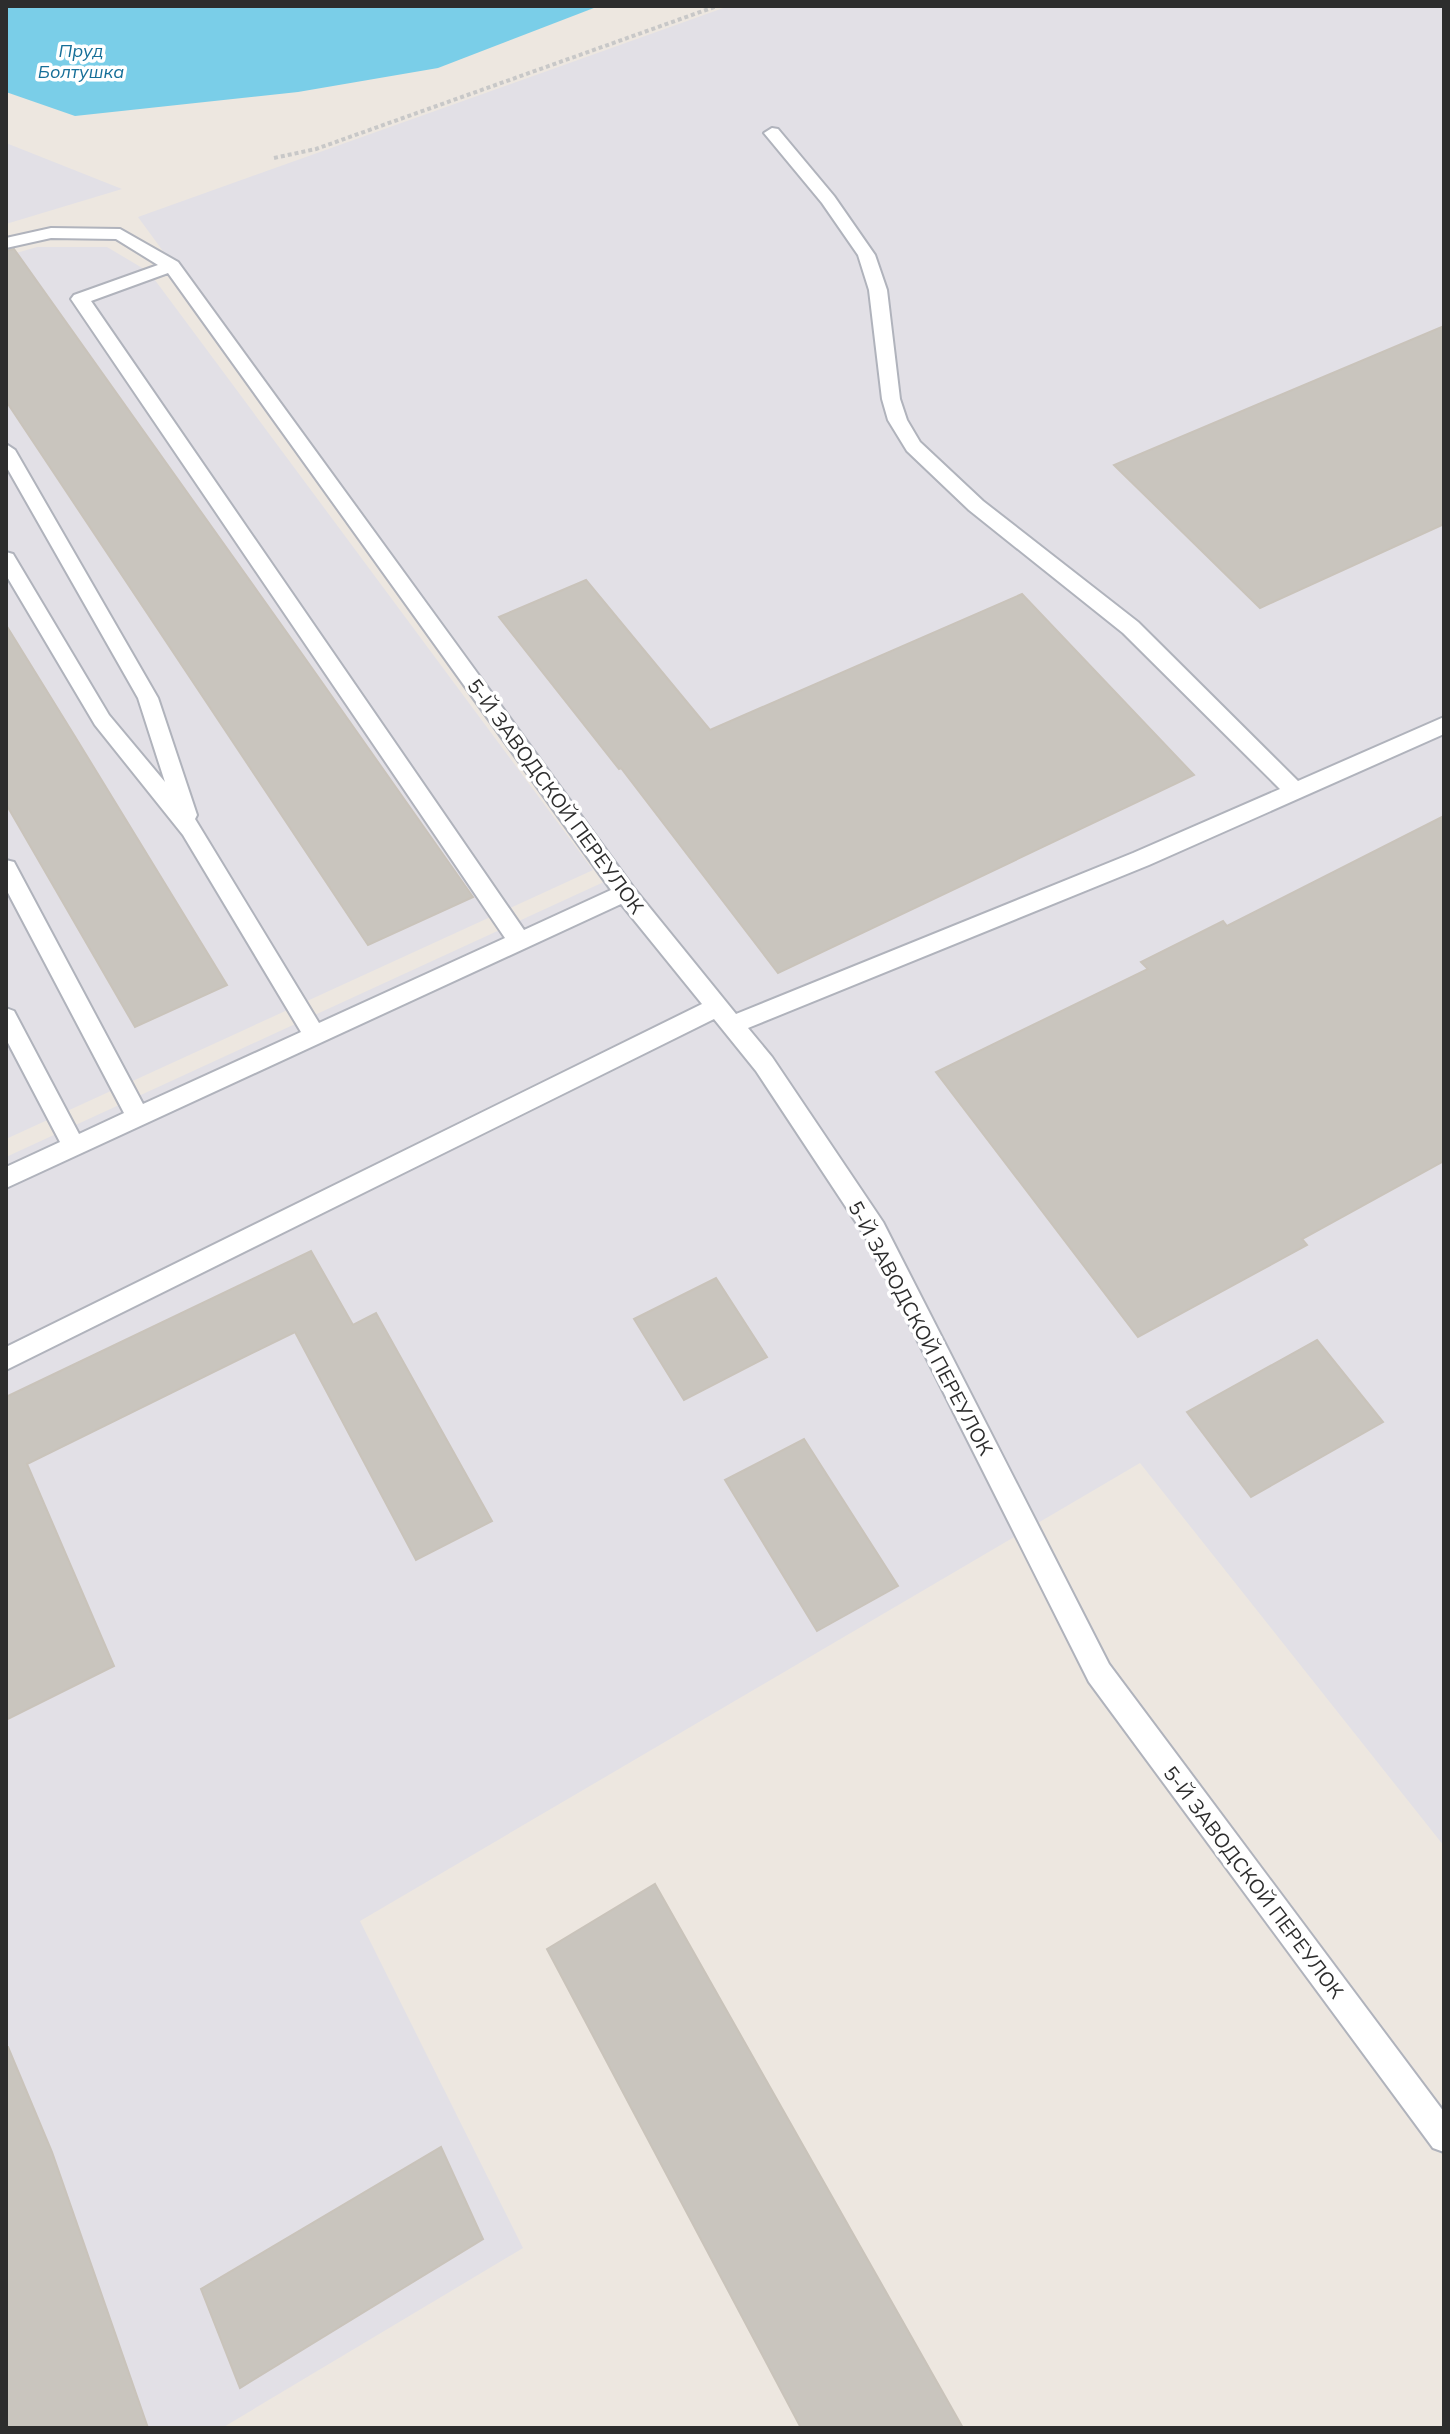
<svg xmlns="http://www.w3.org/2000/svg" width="1450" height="2434" font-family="Mulish,sans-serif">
  <rect width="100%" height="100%" fill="#ede7e0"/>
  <path fill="#e2e0e6" d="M729,6H1444V1846L1140,1463L360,1921L523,2248L222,2428H6V1157L619,875L138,217Z
    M6,143L122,189L6,224Z
    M37,247H107L149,272L593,870L6,1139V256Z"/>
  <path fill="#7acee8" d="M6,6H599L438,68L298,92L75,116L6,92Z"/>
  <path fill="#c9c5be" stroke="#c9c3ba" stroke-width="2" d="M14,249L302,654L473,897L368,945L6,401V251Z
    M1444,326V524L1260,608L1114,465Z
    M586,580L710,730L1022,594L1194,775L778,973L621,768L619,769L499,617Z
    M6,625L74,735L227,985L135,1027L6,804Z
    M1444,816V1161L1302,1239L1307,1245L1138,1337L936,1072L1148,969L1141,962L1223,921L1227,926Z
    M311,1251L353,1325L376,1313L492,1521L416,1560L295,1332L27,1464L114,1666L6,1720V1397Z
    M716,1278L767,1357L684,1400L634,1319Z
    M1317,1340L1383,1422L1251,1497L1187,1412Z
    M804,1439L898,1586L817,1631L725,1480Z
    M655,1884L963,2428H801L547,1949Z
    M6,2047H8L52,2152L148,2428H6Z
    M441,2147L483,2239L240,2388L201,2289Z"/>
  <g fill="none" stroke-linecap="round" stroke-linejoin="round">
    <defs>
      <path id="service" d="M772,128L778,129L834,196L875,255L887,290L900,399L907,420L920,442L983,501L1138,622L1298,781L1444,717V734L1149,865L748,1028L772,1057L883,1222L1109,1664L1444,2112V2152L1433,2148L1089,1682L865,1236L756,1071L714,1019L6,1370V1347L702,1004L621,904L6,1188V1167L60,1142L6,1039V1008L14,1011L79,1134L124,1113L6,889V860L14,862L143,1104L301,1032L183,835L95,725L6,575V552L13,554L109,715L165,782L138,698L6,466V444L15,450L158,698L197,815L195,819L319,1023L505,938L71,299L74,295L158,265L116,239L51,238L6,248V238L51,228L120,229L178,262L633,887L736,1014L1133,853L1280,789L1123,633L969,510L907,451L888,420L882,399L869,290L858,255L822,203L764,133ZM168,273L611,890L524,930L91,301Z"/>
    </defs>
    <use href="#service" stroke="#b0b3bc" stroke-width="4"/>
    <path stroke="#c8c8c8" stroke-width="4" stroke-dasharray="4 3" stroke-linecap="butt" d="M274,158L316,149L717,6"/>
    <use href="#service" fill="#fff" fill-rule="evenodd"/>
  </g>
  <g text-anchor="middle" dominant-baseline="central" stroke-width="7" stroke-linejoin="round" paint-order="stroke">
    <g font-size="18" font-style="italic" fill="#166f98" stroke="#fff">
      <text x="81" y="50">Пруд<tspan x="81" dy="21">Болтушка</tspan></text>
    </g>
    <g font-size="20" fill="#2d2d2d" stroke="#fff">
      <text transform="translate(556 796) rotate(54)">5-Й ЗАВОДСКОЙ ПЕРЕУЛОК</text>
      <text transform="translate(921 1328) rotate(62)">5-Й ЗАВОДСКОЙ ПЕРЕУЛОК</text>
      <text transform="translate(1254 1882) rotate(53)">5-Й ЗАВОДСКОЙ ПЕРЕУЛОК</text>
    </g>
  </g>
  <rect width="1450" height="2434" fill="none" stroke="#2d2d2d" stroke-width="16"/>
</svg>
